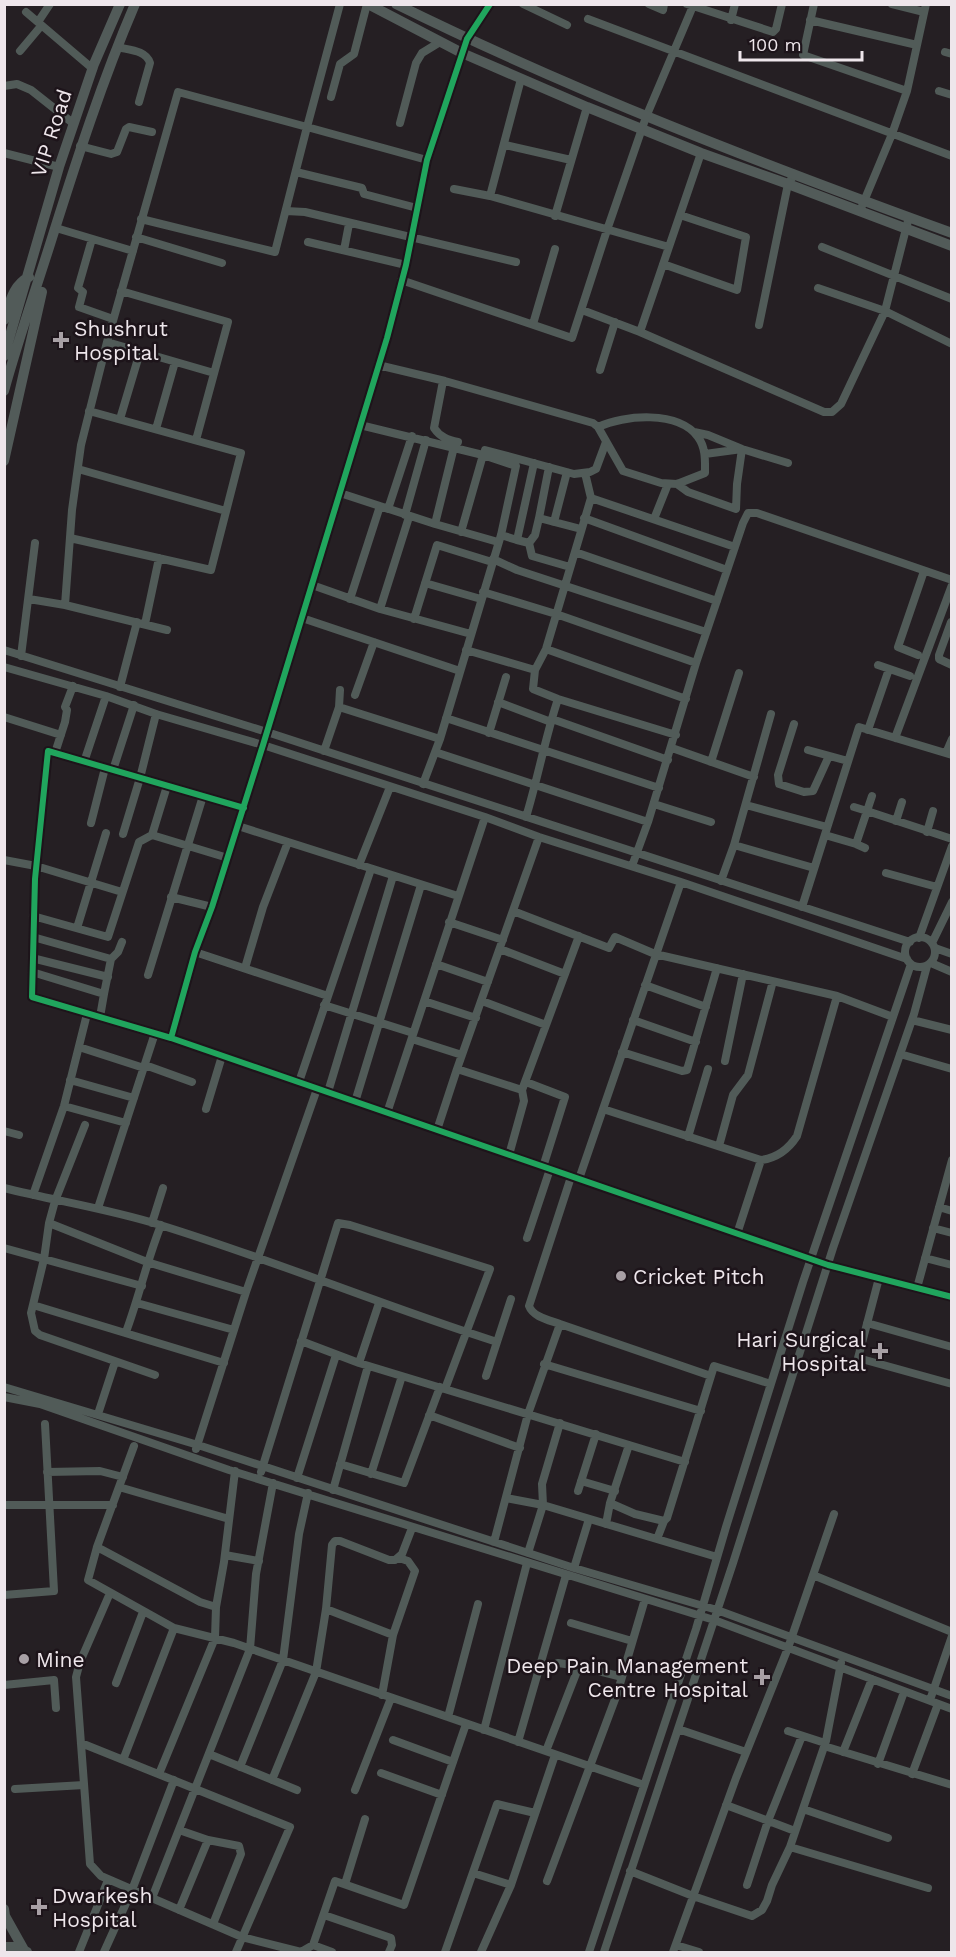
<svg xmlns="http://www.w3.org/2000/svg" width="956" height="1957" font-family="'Work Sans',sans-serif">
  <rect width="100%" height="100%" fill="#251f23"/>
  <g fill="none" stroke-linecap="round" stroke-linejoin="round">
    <path stroke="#515b58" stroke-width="8" d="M523,4L567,25
      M649,4L663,10L664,4
      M687,4L773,32L776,29L782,4
      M814,4L803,55L907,91
      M892,4L924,12
      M26,12L93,69
      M588,19L952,156
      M731,20L735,4
      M810,20L917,45
      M38,22L50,4
      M117,47C129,50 146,50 150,63L139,102
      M20,51L41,26
      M945,52L952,54
      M4,86L17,84L31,90L74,124
      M939,91L952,95
      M331,97L340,64L354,54L367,4
      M400,123L416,63L422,53L440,42
      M505,145L571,160
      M80,146L111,154L117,152L126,129L129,127L152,132
      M4,153L59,167
      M296,172L362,188L364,194L417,208
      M454,189L490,196L669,247
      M490,196L521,79
      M862,206L892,134L907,91L926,4
      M286,211L305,212L516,262
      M555,216L587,107
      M141,219L275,252L307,127L427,160
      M56,228L133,251
      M136,237L222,263
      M92,239L78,288L83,292L79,307L113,319
      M308,242L406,265
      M822,247L952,299
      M344,250L349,224
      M663,264L737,290L746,237L680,215
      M401,280L572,338L607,230L646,117L693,6
      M818,288L885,311L952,344
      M121,291L228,322L196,440
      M582,310L640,332L824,412H832L841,404L885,311L909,217
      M533,324L555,249
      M759,325L788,184L794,175
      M640,332L701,153
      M107,342L214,373
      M378,365L445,381L593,423L598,427C624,415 678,410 698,437C706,448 705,461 705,473L677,484L661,483L623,471L598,427
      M600,370L615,322
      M443,381L434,428C440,437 448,440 458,442
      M120,419L140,352
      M360,425L483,455L516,466L501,535L440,739L423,784
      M156,429L175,362
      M694,432L708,435L742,449L788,463
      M454,447L435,524L498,542
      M485,450L574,474L590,472L596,469L606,442
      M78,469L226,511
      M585,473L591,498L546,649L535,670L533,689L558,699L676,735
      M677,484L688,492L736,509L737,484L742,449L705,454
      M340,493L435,524
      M591,498L735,547
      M388,509L412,436
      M405,515L426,440
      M539,518L549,467
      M584,518L727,570
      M654,519L668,484
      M554,522L567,472
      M461,532L483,455
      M501,535L517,540L534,463
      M70,538L211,570L241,453L89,411
      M517,540L529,543L535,535L539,518L581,529
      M529,543L532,556L570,567
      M575,552L717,601
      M493,559L517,570L706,632
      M425,583L481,599
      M312,585L380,609L471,634
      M483,592L556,614L696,663
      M29,599L65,605L167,630
      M350,599L380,506
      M65,605L72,510L81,445L107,342L178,92L307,127L340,4
      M380,609L409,517
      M302,618L460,671
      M414,619L437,545L492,562
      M951,622L939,655V659L952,665
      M145,624L159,558
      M546,649L686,699
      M4,650L267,732L910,942
      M466,650L535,670
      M918,655L898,647L924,571
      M21,656L35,543
      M878,665L910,676
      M4,667L106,696L156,714L263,745L485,817L539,837L681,882L907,959
      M120,687L137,622
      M355,695L374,642
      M498,702L551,722
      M339,707L440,739
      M4,717L61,735
      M446,718L659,788
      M552,719L668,760
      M794,724L778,775L779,784L804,792L813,791L829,756
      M868,730L889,669
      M489,733L506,677
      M895,738L952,585
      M672,748L754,777
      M808,750L848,761
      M324,751L339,707L340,690
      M435,752L648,822
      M55,753L65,722L67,710L65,707L73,686
      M946,753L952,739
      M84,762L106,696
      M711,762L739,673
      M113,770L134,705
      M167,786L152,835L228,858
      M654,804L711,822
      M746,805L827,827
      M854,807L867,811L872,796
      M244,808L48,751L35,879L32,997L171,1038L828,1265L952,1297
      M526,817C538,778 545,738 558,699
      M896,821L902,802
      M91,823L105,768
      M238,826L458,896
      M927,832L933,811
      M123,834L140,778L156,714
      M825,835L856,844L867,811L952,839
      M856,844L865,848
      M734,845L814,868
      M4,860L36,866L122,892
      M359,865L390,787
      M632,866L648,822L696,663L743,523L748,513H757L952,580
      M886,873L937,887
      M721,881L734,845L771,714
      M171,897L212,907
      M802,907L859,727L952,755
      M513,911L609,948L615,937L655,954L837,996L893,1017
      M33,916L108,937L139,842L152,835
      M449,922L503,940
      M77,928L106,833
      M905 952a15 15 0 1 1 30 0a15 15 0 1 1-30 0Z
      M919,938L952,846
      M932,943L952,902
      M935,948L952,954
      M500,949L565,974
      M195,952L328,996
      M32,958L108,977
      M111,959L118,952L122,942
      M931,963L952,972
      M436,964L488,982
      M245,968L263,907L288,842
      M32,972L104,994L111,959L33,937
      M148,975L203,796
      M645,985L706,1007
      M424,1001L476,1018
      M482,1001L546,1025
      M324,1005L413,1033
      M100,1017L104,994
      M633,1020L696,1042
      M912,1020L952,1030
      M171,1038L195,952L212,907L263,745L387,338L406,265L427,160L467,39L490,4
      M412,1039L462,1055
      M79,1047L144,1068
      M622,1052L682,1071L687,1070L717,968
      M900,1054L952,1069
      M725,1061L743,974
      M145,1065L192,1082
      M457,1069L522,1090L524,1101L509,1155
      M70,1080L134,1098
      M299,1082L371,869
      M526,1082L565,1097L543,1167
      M522,1090L579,936
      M328,1092L393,876
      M355,1102L421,885
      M64,1106L126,1123
      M206,1109L222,1056
      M603,1109L761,1160C777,1158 788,1150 797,1136L837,996
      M387,1113L485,817
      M85,1125L55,1201L49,1223L147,1262L246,1292
      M437,1130L457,1069L539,837
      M4,1131L19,1135
      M688,1137L708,1069
      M719,1146L733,1095L748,1075L773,981
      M579,1179L681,882
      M4,1188C56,1201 109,1209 160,1225C274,1260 383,1306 497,1342L486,1376
      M33,1195L64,1106L87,1014
      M939,1207L952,1211
      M98,1208L155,1033
      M49,1223L44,1259L31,1313L35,1331L40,1335L155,1375
      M152,1223L163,1188
      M933,1228L952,1233
      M737,1234L761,1160
      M527,1238L550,1169
      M4,1248L142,1286
      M925,1258L952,1265
      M879,1278L858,1358L952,1384
      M917,1288L952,1160
      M137,1303L234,1330
      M33,1305L224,1363
      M867,1323L952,1347
      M560,1324C549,1320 533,1317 529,1306L571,1177
      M126,1332C139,1297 147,1260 161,1225
      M301,1341L359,1363L685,1462
      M497,1342L511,1299
      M359,1363L379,1303
      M544,1364L701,1411
      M4,1387L198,1445L574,1568L717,1610L952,1696
      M4,1397L40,1404L229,1470L714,1620L952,1709
      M98,1414L115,1362
      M429,1415L520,1448
      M134,1446L97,1547L88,1580L174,1628L234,1643L644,1785
      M196,1449L246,1292L317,1089
      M340,1464L404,1483L440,1387
      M47,1472L100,1471L123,1477
      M261,1472L338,1223L350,1225L490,1269L445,1389
      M371,1474L402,1376
      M297,1478L336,1355
      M581,1481L615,1491
      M119,1487L229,1519
      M333,1490L368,1366
      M578,1491L596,1434
      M506,1498L543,1505L542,1484L560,1423
      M610,1503L635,1514L664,1521L667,1518L714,1366L771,1384
      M4,1505H113
      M606,1524L610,1503L629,1445
      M657,1539L664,1521
      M494,1542L528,1414L560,1324L711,1376
      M97,1547L200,1602L216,1607
      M528,1553L543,1505L717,1557
      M225,1555L259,1561
      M574,1568L589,1519
      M813,1575L952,1632
      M110,1593L80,1662L76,1677L90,1864L101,1876L242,1937L301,1952L313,1945L335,1881L404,1905L466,1724
      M4,1595L54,1591L45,1424
      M326,1609L393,1635
      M571,1623L632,1641
      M558,1663L579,1666L622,1677
      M116,1683L143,1612
      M4,1685L54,1680L56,1708
      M382,1695L393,1635L415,1571L408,1561L399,1558
      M930,1700L952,1636
      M448,1717L478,1604
      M678,1729L746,1752
      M484,1730L527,1563
      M788,1731L825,1743
      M393,1740L453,1762
      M518,1742L566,1575
      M81,1743L290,1827L236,1952
      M824,1746L952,1785
      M546,1751L579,1666
      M843,1752L872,1679
      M209,1754L297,1790
      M123,1760L174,1628
      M878,1764L904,1692
      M240,1767L283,1660L299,1534L308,1493
      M381,1773L442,1795
      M159,1774L215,1638L216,1607L224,1562L235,1471
      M912,1774L938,1704
      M272,1780L316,1672L326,1609L332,1545L335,1541H340L389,1560H395L402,1554L412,1528
      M15,1789L84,1785
      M355,1790L391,1698
      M726,1805L795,1831
      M803,1809L888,1838
      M179,1830L208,1840L239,1846L241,1854L213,1924
      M790,1847L928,1888
      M630,1871L693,1896L752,1916L762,1910L767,1901L772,1885L790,1847L826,1741L841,1663
      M473,1873L511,1885
      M547,1881L617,1694L645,1599
      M345,1884L365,1819
      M747,1885L768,1821L802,1736
      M152,1898L250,1649L256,1574L273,1483
      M179,1910L208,1840
      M324,1915L391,1938L392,1945L389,1952
      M313,1945L332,1952
      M676,1945L699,1952
      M79,1952L108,1880
      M104,1952L132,1890L174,1780
      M445,1952L497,1804L535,1813
      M481,1952L511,1885L555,1755
      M589,1952L696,1629L726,1527L803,1282L911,964
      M604,1952L733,1563L833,1248L914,1014L927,966
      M673,1952L736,1778L788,1648L834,1514"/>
    <path stroke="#525b59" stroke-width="10" d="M368,4L462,53L587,107L701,153L788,184L952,246
      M396,4C577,93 762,164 952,233
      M4,320C10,303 12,286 29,277
      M4,356L59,167L94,64L120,4
      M4,391C18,340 36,289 52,238C77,159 102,81 135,4
      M4,461L42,292
      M4,1909L5,1916L24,1950
      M4,1947H14L27,1952"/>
    <defs>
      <path id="cycleway" d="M244,808L48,751L35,879L32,997L171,1038L828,1265L952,1297
        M171,1038L195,952L212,907L263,745L387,338L406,265L427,160L467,39L490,4"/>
    </defs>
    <use href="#cycleway" stroke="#1d141a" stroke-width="10"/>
    <use href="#cycleway" stroke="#20a55d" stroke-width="6"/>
  </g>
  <g fill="#a8a0a5" stroke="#1d141a" stroke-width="2">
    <path d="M58 331h6v6h6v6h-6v6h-6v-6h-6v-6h6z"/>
    <circle cx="621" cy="1276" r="6"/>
    <path d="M877 1342h6v6h6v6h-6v6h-6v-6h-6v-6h6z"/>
    <circle cx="24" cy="1659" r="6"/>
    <path d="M759 1668h6v6h6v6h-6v6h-6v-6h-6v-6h6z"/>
    <path d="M36 1898h6v6h6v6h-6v6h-6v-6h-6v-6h6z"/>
  </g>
  <g text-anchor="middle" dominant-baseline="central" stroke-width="5" stroke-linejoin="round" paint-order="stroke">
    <g font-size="21" fill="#eee6eb" stroke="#1d141a">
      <text transform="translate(51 133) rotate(-72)">VIP Road</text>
    </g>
    <g font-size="21" fill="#eee6eb" stroke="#1d141a" text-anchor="start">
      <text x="74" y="328">Shushrut<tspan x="74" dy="24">Hospital</tspan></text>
      <text x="633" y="1276">Cricket Pitch</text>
      <text x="866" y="1339" text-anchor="end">Hari Surgical<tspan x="866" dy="24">Hospital</tspan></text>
      <text x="36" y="1659">Mine</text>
      <text x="748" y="1665" text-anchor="end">Deep Pain Management<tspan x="748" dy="24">Centre Hospital</tspan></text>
      <text x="52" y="1895">Dwarkesh<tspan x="52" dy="24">Hospital</tspan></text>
    </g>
  </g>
  <rect width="956" height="1957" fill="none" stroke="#eee6eb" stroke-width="12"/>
  <path d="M740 51v9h122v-9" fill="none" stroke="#eee6eb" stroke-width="3"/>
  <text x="749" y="51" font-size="18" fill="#eee6eb" stroke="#1d141a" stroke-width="4.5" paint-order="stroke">100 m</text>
</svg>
